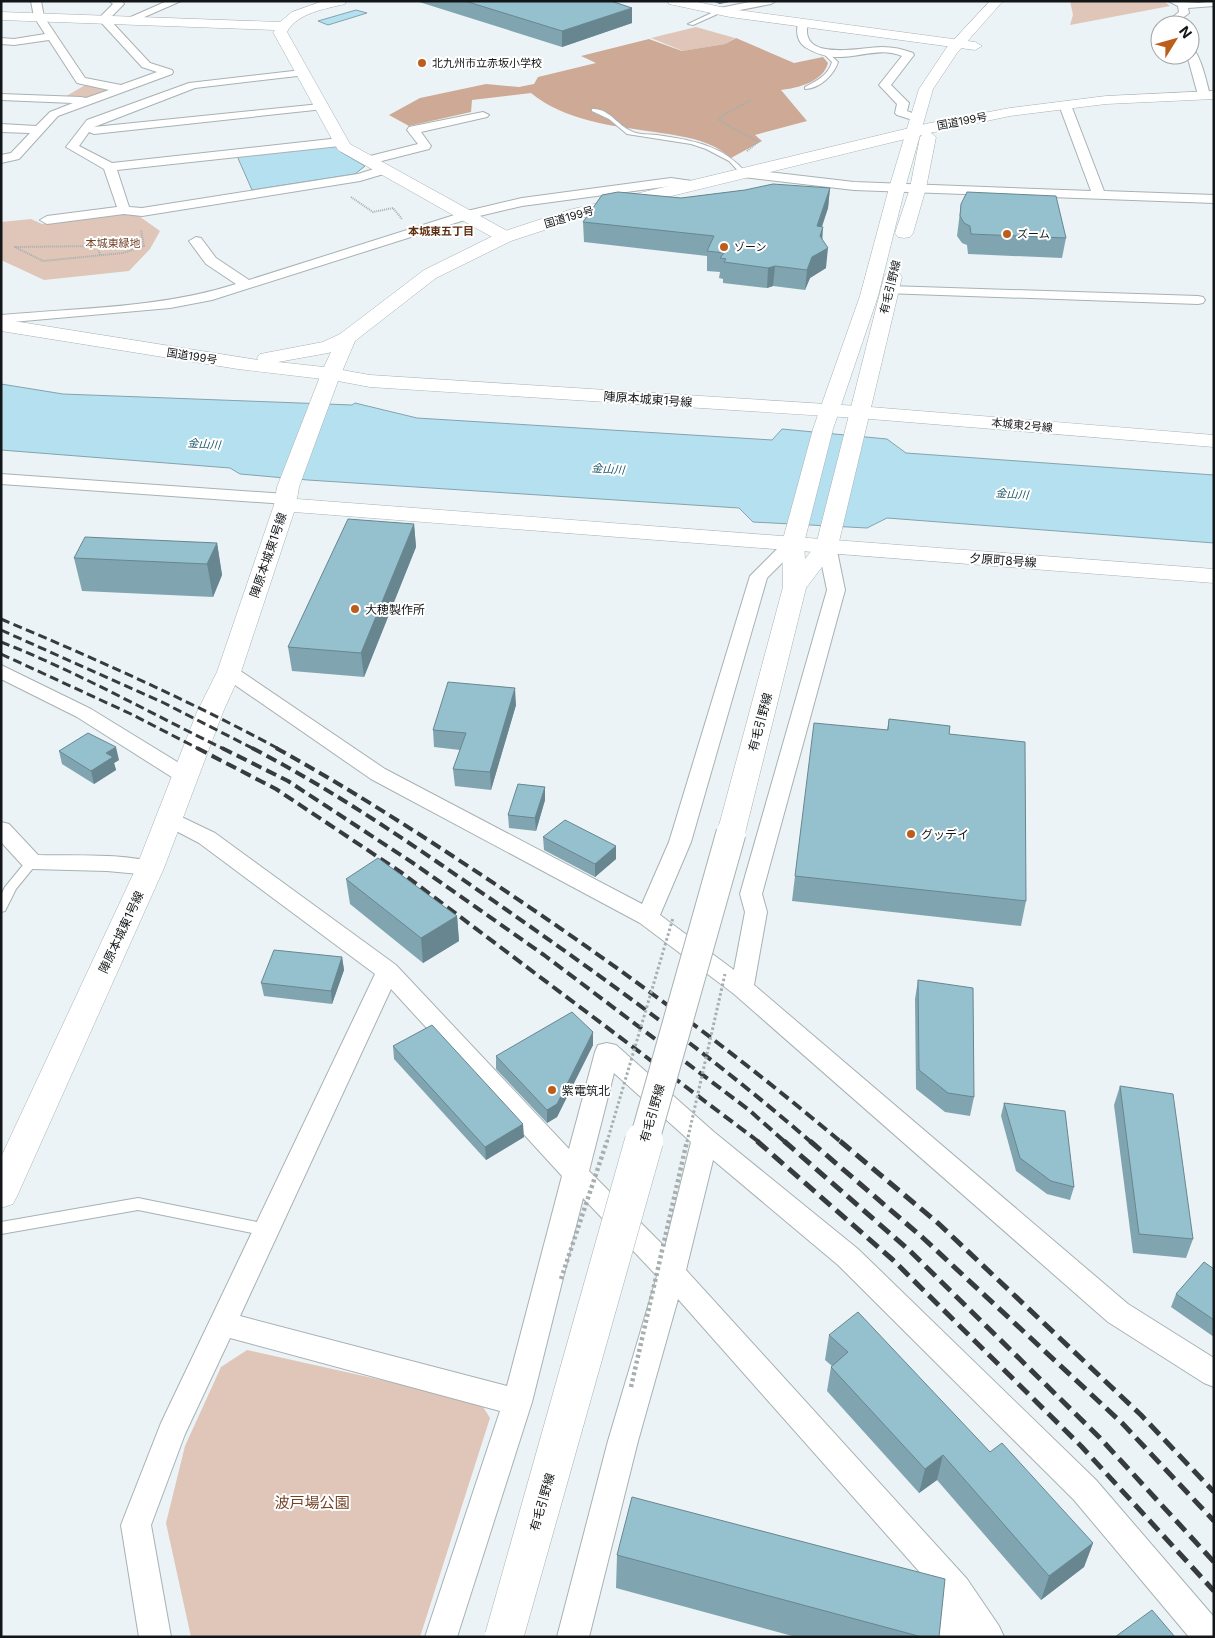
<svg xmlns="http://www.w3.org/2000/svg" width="1215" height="1638" font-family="Inter,'Noto Sans JP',sans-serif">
  <rect width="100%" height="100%" fill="#ebf3f6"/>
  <path fill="#dfc6b9" d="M1070,1H1164L1170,6L1070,25L1073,15Z
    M696,27L735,38L725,44L683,51L651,38Z
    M87,84L110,89V92L93,98H63Z
    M125,213L136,214L160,231L150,249L129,271L44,280L1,260V222L31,219L42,224Z
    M247,1350L480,1402L490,1418L420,1637H191L166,1523L185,1446L221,1367Z"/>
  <path fill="#cda996" d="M736,38L794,63L823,57L828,63C823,82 798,88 781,90L807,121L755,135L762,141L731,158C726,154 721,150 715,147C698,138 674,135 655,132C613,126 565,121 531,93L472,100L471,112L409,126L389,115L420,98L486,84L519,87L534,84L538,77L596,63L581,56L649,39L682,51L725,44Z"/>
  <path fill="#b4e0ef" stroke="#84a3ae" d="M356,10L367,13L328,25L318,21Z
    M334,145L341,152L365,166L355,174L252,190L237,156Z
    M1,384L63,394L352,405L355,403L417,418L772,440L782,429L887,439L906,453L1214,475V543L887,518L867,528L753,522L739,508L308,480L240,474L230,468L1,450Z"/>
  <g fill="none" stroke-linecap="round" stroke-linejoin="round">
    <defs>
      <path id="lane" d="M720,9L722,12L693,25L688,24Z
        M827,52L838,62C834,75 819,89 805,89V87C816,81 828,76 832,62L824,54Z
        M592,109C609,108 617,125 631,131C638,135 649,134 657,135C691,140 724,145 746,173L741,174L729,161L706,149L691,144L627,134L609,119L592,111Z
        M32,858L38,862L16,889L5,911L1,912V895L5,887L28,859Z
        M138,1198L267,1224L272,1226L274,1230L272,1234L267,1236L138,1210L1,1234V1222Z"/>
      <path id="street" d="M31,1H41L44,17L85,78L121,85L157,72L142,67L98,19L113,4L109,1H122L124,4L109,19L150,63L172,70L173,72L172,74L58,116L19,159L1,163V155L11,153L30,133L1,132V124L36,126L50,112L73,103L1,100V94L81,97L86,98L109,90L77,83L49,40L14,45L1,44V38L14,39L45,34L34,17Z
        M167,1H181L133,22L129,23L124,20Z
        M754,1H776L771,4L720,14L715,11L720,8Z
        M1168,1L1199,3L1214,1V6L1188,8L1189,13L1180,20V25H1170V19L1179,12L1178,6Z
        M803,20L808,23C798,63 862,47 882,47C893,47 903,49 913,53L914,55L891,85L909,103L907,111L920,116L922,118L920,120L916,121L897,115L895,113L897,104L879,85L902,56C869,43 844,71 805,47C797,41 796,32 798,23Z
        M1190,47C1200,50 1207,84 1210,95L1208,97H1200L1198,95L1187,55H1190Z
        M302,70L306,71L308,73L306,75L195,88L94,127L320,104L324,105L326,107L324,109L94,134L89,132L79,146L112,163L340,138L346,142L340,146L117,170L129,207L142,208L358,174L383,166L389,170L387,173L360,181L142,216L124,214L47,224L40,220L47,216L117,207L104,169L66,147L87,120L189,83Z
        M1065,102L1071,105L1104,191L1214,195V203L854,190L743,177L737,173L743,169L854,182L1091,191L1059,105Z
        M483,112L489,115L487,117L421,132L431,146L429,149L366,165L360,161L362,158L418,144L407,130L409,127Z
        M671,178L692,181L698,185L692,189L671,186L522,206L471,218L212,300L170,308L1,323V315C79,308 161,308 236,284L206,264L189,241L196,237L201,238L216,258L249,280L467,211L522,198Z
        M889,286L1198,296L1203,297L1205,300L1203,303L1198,304L884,293L882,290Z
        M1,474L286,494L292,495L294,499L292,503L286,504L1,484Z
        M793,538L799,539L802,543L767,578L691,842L660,915L734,970L745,912L740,894L827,590L818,546L821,542L827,541L833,542L836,546L845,590L762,894L767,912L754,985L1128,1304L1214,1358V1387L1204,1383L1108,1322L734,994L640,923L371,779L222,676L219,672L222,668L229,666L236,668L385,769L642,904L669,842L750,576L787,539Z
        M1,665L91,709L192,771L195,776L192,781L185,783L178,781L77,717L1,679Z
        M169,811L215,833L396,965L569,1149L595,1052L598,1045L607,1043L616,1045L714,1132L858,1249L1096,1480L1214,1617V1637H1189L1074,1500L838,1265L713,1160L686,1270L967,1579L999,1626L1004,1637H936L940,1595L678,1299L638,1441L589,1637H557L608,1441L657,1276L583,1198L532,1402L457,1637H425L500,1411L230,1338L185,1434L151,1525L171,1637H139L121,1525L161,1423L375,974L199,843L161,823L158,818L161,813ZM391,989L562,1176L507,1386L240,1316ZM614,1073L691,1142L665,1247L589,1171Z
        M1,822L9,824L38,855C76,856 122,853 158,863L161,868L158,873L150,875L107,871L32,869L24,867L1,842Z"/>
      <path id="secondary" d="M323,1H346L345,4C325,9 297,13 287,32L350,144L511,233L514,237L511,241L505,242L499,241L338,150L273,32L275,30L1,20V12L280,22L292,12Z
        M668,1H693L730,9L975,42L982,46L975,50L730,17L669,4Z
        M331,368L370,375L858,406L1214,435V447L858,418L370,387L338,381L299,487L297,499L1214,569V583L294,512L241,672L223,712L164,868L18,1194L13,1204L1,1208V1157L136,868L197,712L217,672L274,505L277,487L321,374L324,370Z"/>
      <path id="primary" d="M990,1H1003L957,53L933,89L905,188L878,296L833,429L804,543L805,559L816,545L884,277L887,273L893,272L899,273L902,277L838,546L806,588L745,833L741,839L731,842L721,839L717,833L783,587L782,543L813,429L860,296L889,188L919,89L947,47Z
        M928,132L933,134L936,137L926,188L913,233L910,237L904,238L898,237L895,233L910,188L920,137L923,134Z"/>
      <path id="highway" d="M1214,91V99L1106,104L1010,116L930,133L581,218L511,241L436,278L355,341L341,374L338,378L331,380L238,369L1,331V319L258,360L257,358L260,354L323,342L340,334L424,270L499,233L569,210L930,123L1010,108L1106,96ZM331,352L324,367L278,362L328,353Z"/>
    </defs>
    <use href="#lane" stroke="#a8b1b3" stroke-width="2"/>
    <use href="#street" stroke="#a8b1b3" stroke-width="2"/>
    <use href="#secondary" stroke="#a8b1b3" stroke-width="1"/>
    <use href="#primary" stroke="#a8b1b3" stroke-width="1"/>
    <use href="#highway" stroke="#a8b1b3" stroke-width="1"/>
    <path stroke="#a7aeb0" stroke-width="2" stroke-dasharray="1 1" stroke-linecap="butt" d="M747,151L758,142L719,120L723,115L751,100
      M351,197L373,212L393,208L402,219
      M100,255L98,246L15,247L43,261L123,253L144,246L141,230"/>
    <use href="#lane" fill="#fff" fill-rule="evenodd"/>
    <use href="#street" fill="#fff" fill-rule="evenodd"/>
    <use href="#secondary" fill="#fff" fill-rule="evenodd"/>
    <use href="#primary" fill="#fff" fill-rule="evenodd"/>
    <use href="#highway" fill="#fff" fill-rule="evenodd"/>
    <path stroke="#373b3d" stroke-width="3" stroke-dasharray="9 4.5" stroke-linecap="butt" d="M1,619C96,659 188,700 279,749
      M1,630L164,703L254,749
      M1,642C78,672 150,713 224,749
      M1,654L131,714L199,749"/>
    <path stroke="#373b3d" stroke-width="4" stroke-dasharray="11 5.5" stroke-linecap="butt" d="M197,748L276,789L402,873L759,1142
      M222,748L288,781L413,863L544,955L749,1110L785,1142
      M252,748C339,793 420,850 501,906C607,980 713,1057 811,1142
      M276,748C347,787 415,831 483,876C607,958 727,1046 841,1142"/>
    <path stroke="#373b3d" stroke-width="5" stroke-dasharray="14 7" stroke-linecap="butt" d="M757,1141L893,1260L1082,1447L1214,1591
      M784,1141L909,1250L1100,1438L1214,1562
      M810,1141L922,1237L1122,1423L1214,1521
      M840,1141L939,1224L1141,1415L1214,1492"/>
    <defs>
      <path id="primary-bridge-far1" d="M644,1142L731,833"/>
      <path id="primary-bridge" d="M504,1637L644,1141"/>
    </defs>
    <use href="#primary-bridge-far1" stroke="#a8b1b3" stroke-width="31" stroke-linecap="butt"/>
    <use href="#primary-bridge" stroke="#a8b1b3" stroke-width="39" stroke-linecap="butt"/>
    <path stroke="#a7aeb0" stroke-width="3" stroke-dasharray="2.5 2.5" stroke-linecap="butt" d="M607,1142L673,918
      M687,1142L725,974"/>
    <path stroke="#a7aeb0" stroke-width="4.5" stroke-dasharray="3 3" stroke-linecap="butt" d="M561,1279L607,1141
      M631,1387L687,1141"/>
    <use href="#primary-bridge-far1" stroke="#fff" stroke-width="29"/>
    <use href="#primary-bridge" stroke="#fff" stroke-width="38"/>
  </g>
  <path fill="#80a5b1" d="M416,1H611L632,23L562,47Z
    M712,1H734L719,4Z
    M830,188L828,208L822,227V240L826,268L810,278L805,290L773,286L767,288L723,283V279L719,278L720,272L707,271V256L584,242L583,222L681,198L745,190Z
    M961,204L1066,238L1062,258L968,254L967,245L962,243L957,236Z
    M414,524L416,547L364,677L292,671L288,647Z
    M217,543L222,575L213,597L82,591L74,558Z
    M516,705L491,790L455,786L453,769L460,750L434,747L433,730Z
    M889,719L949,734L1026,901L1021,926L792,901L795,876L887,730Z
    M59,751L119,760L114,763L116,770L94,784L62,764Z
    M545,800L536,831L509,828L508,815Z
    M543,837L616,846V859L595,877L544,850Z
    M346,879L457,916L459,941L423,963L350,904Z
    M342,957L344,970L332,1004L264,996L261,983Z
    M918,980L974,1097L970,1116L945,1112L916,1089L915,999Z
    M593,1032V1045L557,1117L547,1123L496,1069V1056Z
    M393,1046L524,1137L486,1160L394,1059Z
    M1120,1086L1193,1239L1186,1258L1133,1253L1114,1105Z
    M1004,1103L1074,1187L1070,1200L1047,1194L1016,1171L1001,1116Z
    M1214,1269V1337L1171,1307L1176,1294Z
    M829,1335L990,1452L1093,1543L1084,1567L1041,1600L937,1480L919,1493L827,1391L831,1367L832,1366L825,1360Z
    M617,1555L939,1637H796L616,1588Z"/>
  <path fill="#688690" d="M719,1H734L719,4Z
    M632,8V23L562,47V31Z
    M830,188L828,208L815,246L817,226Z
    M823,227L822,247L828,248L826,268L810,278L805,290L807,270Z
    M775,266L773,286L767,288L768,268Z
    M414,524L416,547L364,677L361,653Z
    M217,543L222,575L213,597L207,564Z
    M515,688L516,705L491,790L490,772Z
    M116,747L119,760L114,763L116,770L94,784L91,771L106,753Z
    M545,787V800L536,831L535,818Z
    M616,846V859L595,877V864Z
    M457,916L459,941L423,963L421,938Z
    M342,957L344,970L332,1004L331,991Z
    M593,1032V1045L557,1117L547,1123V1110Z
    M523,1124L524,1137L486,1160L485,1147Z
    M943,1455L937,1480L919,1493L925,1469Z
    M1093,1543L1084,1567L1041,1600L1049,1576Z"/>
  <path fill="#95c0ce" stroke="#688690" d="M465,1H611L632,8L562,31Z
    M773,184L830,188L817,226L823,227L820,236L828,248L812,257L807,270L775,266L768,268L724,262L726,259L720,258L724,253L707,251L714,236L583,222L602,195L618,192L681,198L745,190Z
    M967,192L1056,196L1066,238L971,234L970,226L964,223L960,216L961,204Z
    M348,519L414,524L361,653L288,647Z
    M85,537L217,543L207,564L74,558Z
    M448,682L515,688L490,772L453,769L466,733L433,730Z
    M889,719L950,726L949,734L1025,742L1026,901L795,876L814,723L888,730Z
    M88,733L116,747L106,753L113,757L91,771L59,751Z
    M518,784L545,787L535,818L508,815Z
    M565,820L616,846L595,864L543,837Z
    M378,858L457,916L421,938L346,879Z
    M274,950L342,957L331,991L261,983Z
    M918,980L973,988L974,1097L948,1093L919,1070Z
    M572,1012L593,1032L557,1104L547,1110L496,1056Z
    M432,1025L523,1124L485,1147L393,1046Z
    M1120,1086L1173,1094L1193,1239L1139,1234Z
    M1004,1103L1065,1111L1074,1187L1051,1181L1020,1158Z
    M1204,1262L1214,1269V1320L1176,1294Z
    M858,1312L990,1452L1002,1443L1093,1543L1049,1576L943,1455L925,1469L831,1367L848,1352L829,1335Z
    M632,1497L945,1579L939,1637H922L617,1555Z
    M1152,1610L1175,1637H1115Z"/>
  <g fill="#bd5d1b" stroke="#fff" stroke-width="2">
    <circle cx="422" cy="63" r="5"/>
    <circle cx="1007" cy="234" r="5"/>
    <circle cx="724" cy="247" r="5"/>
    <circle cx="355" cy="609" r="5"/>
    <circle cx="911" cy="834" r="5"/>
    <circle cx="552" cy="1090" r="5"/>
  </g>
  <g text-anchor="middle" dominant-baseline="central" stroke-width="4" stroke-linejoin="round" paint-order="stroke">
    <g font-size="11" fill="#131618" stroke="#fff" text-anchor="start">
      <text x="432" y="63">北九州市立赤坂小学校</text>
      <text x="1017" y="234">ズーム</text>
      <text x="734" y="247">ゾーン</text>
    </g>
    <g font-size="11" fill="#131618" stroke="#fff">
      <text transform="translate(962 121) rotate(-11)">国道199号</text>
      <text transform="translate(569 217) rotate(-16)">国道199号</text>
      <text transform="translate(890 287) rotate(-76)">有毛引野線</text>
      <text transform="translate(192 356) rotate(9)">国道199号</text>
      <text transform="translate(1022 425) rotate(5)">本城東2号線</text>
    </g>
    <g font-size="11" font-weight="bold" fill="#5e2f11" stroke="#fff">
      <text x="441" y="231">本城東五丁目</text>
    </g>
    <g font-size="11" fill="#734225" stroke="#fff">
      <text x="113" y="243">本城東緑地</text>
    </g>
    <g font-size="11" font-style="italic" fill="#1d5667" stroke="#fff">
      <text transform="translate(204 444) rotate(4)">金山川</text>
      <text transform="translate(608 469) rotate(4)">金山川</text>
      <text transform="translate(1012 494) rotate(4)">金山川</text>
    </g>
    <g font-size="12" fill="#131618" stroke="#fff">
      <text transform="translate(648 399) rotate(4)">陣原本城東1号線</text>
      <text transform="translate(268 555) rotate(-71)">陣原本城東1号線</text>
      <text transform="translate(1003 560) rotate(4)">夕原町8号線</text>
      <text transform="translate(760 722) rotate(-75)">有毛引野線</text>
      <text transform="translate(121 932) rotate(-65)">陣原本城東1号線</text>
      <text transform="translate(652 1113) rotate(-74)">有毛引野線</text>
      <text transform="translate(542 1502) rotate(-74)">有毛引野線</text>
    </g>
    <g font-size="12" fill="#131618" stroke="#fff" text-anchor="start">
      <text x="365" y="609">大穂製作所</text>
      <text x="921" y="834">グッデイ</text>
      <text x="562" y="1090">紫電筑北</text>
    </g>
    <g font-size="15" fill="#734225" stroke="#fff">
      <text x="312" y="1502">波戸場公園</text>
    </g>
  </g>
  <rect width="1215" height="1638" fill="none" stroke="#131618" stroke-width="5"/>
  <g transform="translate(1175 40) rotate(53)"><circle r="24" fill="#ffffff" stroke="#a1a2a3"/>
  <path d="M0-4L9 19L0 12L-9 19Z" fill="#bd5d1b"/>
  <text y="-8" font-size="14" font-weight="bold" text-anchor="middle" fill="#131618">N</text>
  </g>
</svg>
